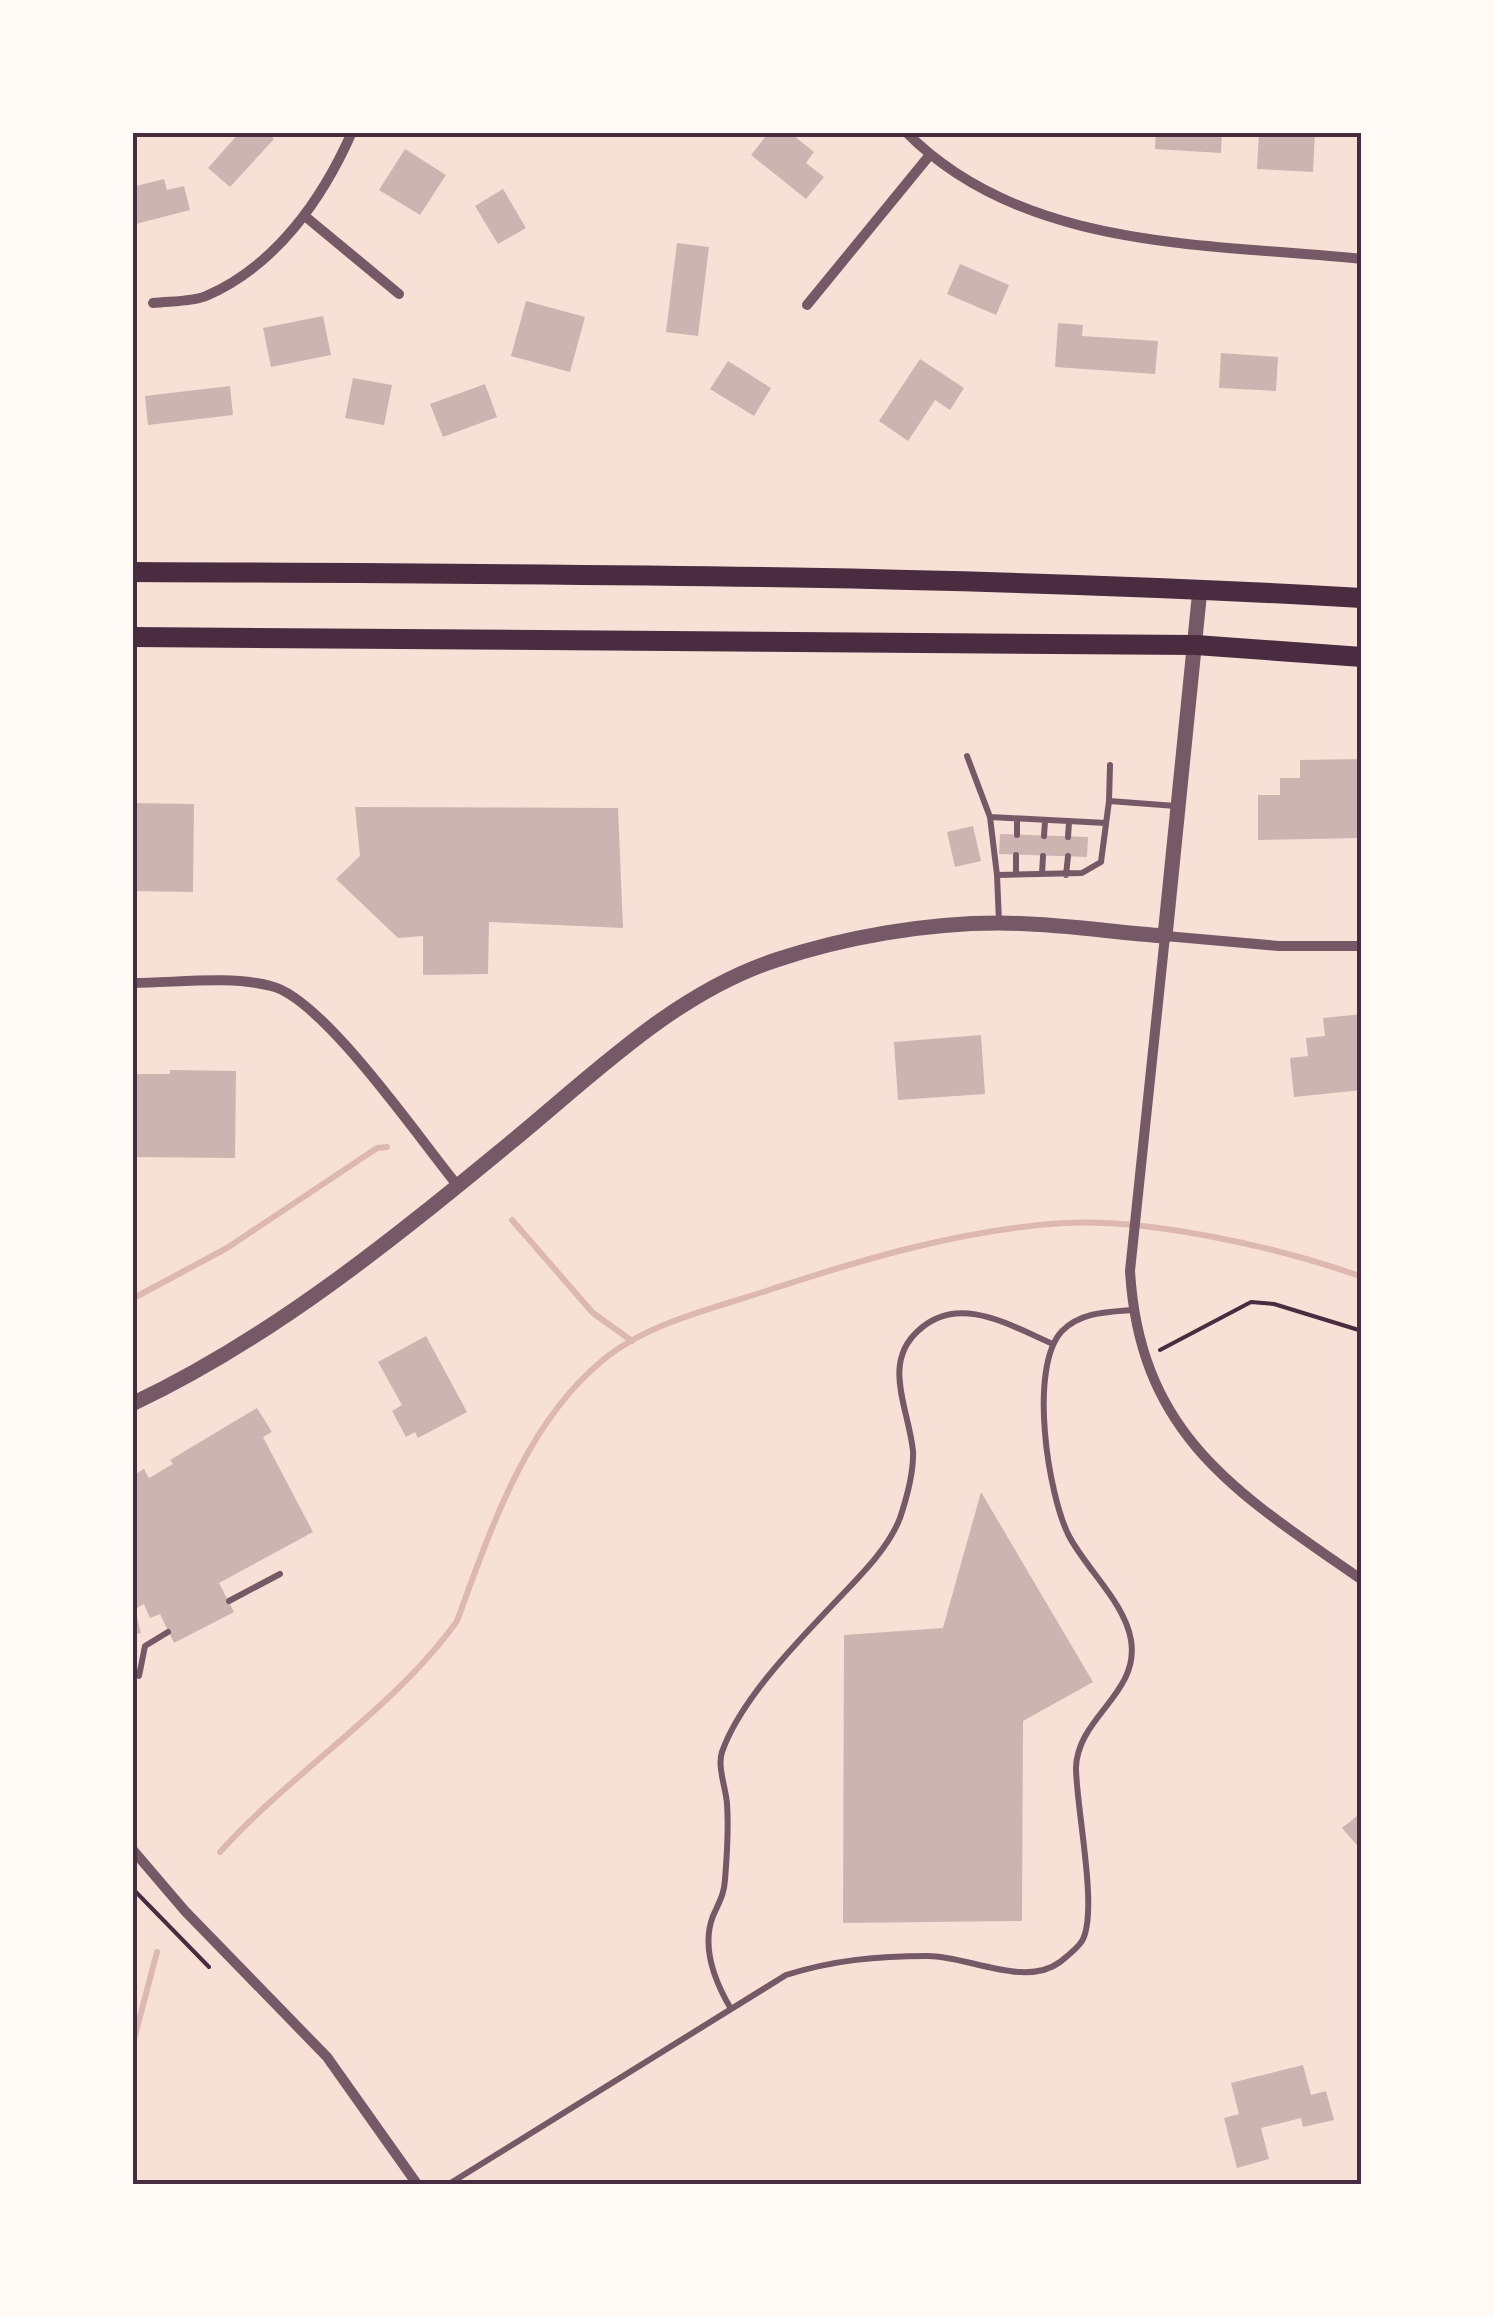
<svg xmlns="http://www.w3.org/2000/svg" width="1494" height="2317" font-family="Quicksand,sans-serif">
  <rect width="100%" height="100%" fill="#f7e1d7"/>
  <g fill="none" stroke-linecap="round" stroke-linejoin="round">
    <path stroke="#dcb8b0" stroke-width="6" d="M512,1220L593,1313L632,1341
      M132,1299L227,1248L377,1148L387,1147
      M220,1852C293,1771 395,1708 457,1621C491,1529 525,1424 603,1360C646,1324 710,1309 763,1292C860,1260 962,1229 1065,1223C1148,1218 1283,1248 1362,1277
      M132,2047L157,1952"/>
  </g>
  <path fill="#ccb4b1" d="M240,132H267L274,139L230,187L208,168Z
    M769,132H789L814,152L806,163L824,177L806,199L751,155Z
    M1156,132H1222L1221,153L1155,149Z
    M1259,132H1315L1313,172L1257,169Z
    M405,149L446,175L420,215L379,190Z
    M164,179L167,190L184,186L190,210L132,225V187Z
    M503,189L526,228L498,244L475,206Z
    M677,243L709,247L698,336L666,332Z
    M960,264L1009,285L996,315L947,294Z
    M526,301L585,317L570,372L511,356Z
    M323,316L331,355L271,367L263,328Z
    M1058,323L1083,325L1082,336L1158,341L1155,374L1055,367Z
    M1358,343H1362V408H1358Z
    M1221,353L1278,357L1276,391L1219,388Z
    M920,359L964,388L950,410L935,400L908,441L879,421Z
    M728,361L771,388L754,416L710,389Z
    M353,378L392,385L384,425L345,418Z
    M485,384L497,417L443,437L430,404Z
    M230,386L233,415L148,425L145,396Z
    M1362,759V838L1258,840V795H1280V778H1300V760Z
    M132,803L194,804L193,892L132,891Z
    M355,807L618,808L623,928L489,922L488,974L423,975V936L398,938L336,879L360,856Z
    M973,826L981,861L955,867L947,832Z
    M1000,834L1088,837L1087,857L999,854Z
    M1362,1014V1090L1294,1097L1290,1058L1308,1056L1306,1038L1325,1036L1323,1018Z
    M981,1035L985,1094L898,1100L894,1042Z
    M170,1070L236,1071L235,1158L132,1157V1074H170Z
    M426,1336L467,1412L418,1438L415,1432L406,1437L392,1411L402,1405L378,1362Z
    M257,1408L272,1432L263,1437L313,1532L219,1583L234,1612L174,1643L160,1614L150,1618L144,1604L135,1609L141,1633L132,1635V1476L144,1469L149,1478L173,1464L170,1460Z
    M981,1492L1093,1682L1023,1721L1022,1921L843,1923L844,1635L943,1628Z
    M1362,1812V1851L1342,1828Z
    M1303,2065L1311,2095L1326,2091L1334,2120L1303,2127L1301,2118L1261,2128L1269,2159L1237,2168L1224,2118L1239,2114L1231,2083Z"/>
  <g fill="none" stroke-linecap="round" stroke-linejoin="round">
    <path stroke="#4a2c40" stroke-width="4" d="M1160,1350L1251,1302L1274,1304L1362,1331
      M132,1888L209,1967"/>
    <path stroke="#755966" stroke-width="6" d="M967,756L990,817
      M1109,801L1110,765
      M1017,835V820
      M1044,836L1045,821
      M1068,837L1069,822
      M1016,874V855
      M1042,874L1043,856
      M997,875L990,817L1106,823
      M1066,875L1068,856
      M999,922L997,875L1082,873L1101,862L1109,801L1176,806
      M229,1601L280,1574
      M139,1676L145,1646L168,1632
      M731,2009C715,1982 701,1947 713,1916C719,1902 724,1895 725,1880C727,1855 729,1830 727,1804C726,1788 717,1767 722,1752C741,1698 801,1638 841,1596C862,1574 889,1547 900,1518C907,1497 914,1473 913,1451C909,1409 881,1363 919,1330C959,1293 1011,1326 1053,1344
      M449,2184L786,1975C834,1960 877,1956 928,1956C968,1956 1025,1988 1060,1962C1066,1957 1077,1949 1082,1941C1099,1912 1076,1807 1076,1768C1077,1717 1140,1694 1131,1640C1125,1603 1087,1570 1069,1536C1048,1495 1028,1367 1062,1331C1081,1312 1107,1312 1133,1310"/>
    <path stroke="#755966" stroke-width="10" d="M906,132C1023,251 1207,243 1362,259
      M306,217L399,294
      M153,303C169,301 192,302 206,296C276,266 323,198 352,132
      M807,305L929,156
      M1362,946H1279L1165,936L1130,1271C1140,1436 1237,1493 1362,1580
      M132,983C177,983 228,975 271,986C323,998 420,1140 458,1186
      M132,1849L185,1911L327,2057L417,2184"/>
    <path stroke="#755966" stroke-width="15" d="M132,1404C272,1338 392,1240 510,1143C592,1076 674,993 776,960C845,937 926,923 999,923C1054,923 1110,932 1165,936L1200,589"/>
    <path stroke="#4a2c40" stroke-width="20" d="M132,572C542,574 952,574 1362,598
      M132,637L1196,645L1362,657"/>
  </g>
  <rect width="1494" height="2317" fill="none" stroke="#fffaf5" stroke-width="270"/>
  <rect x="135" y="135" width="1224" height="2047" fill="none" stroke="#4a2c40" stroke-width="4"/>
</svg>
